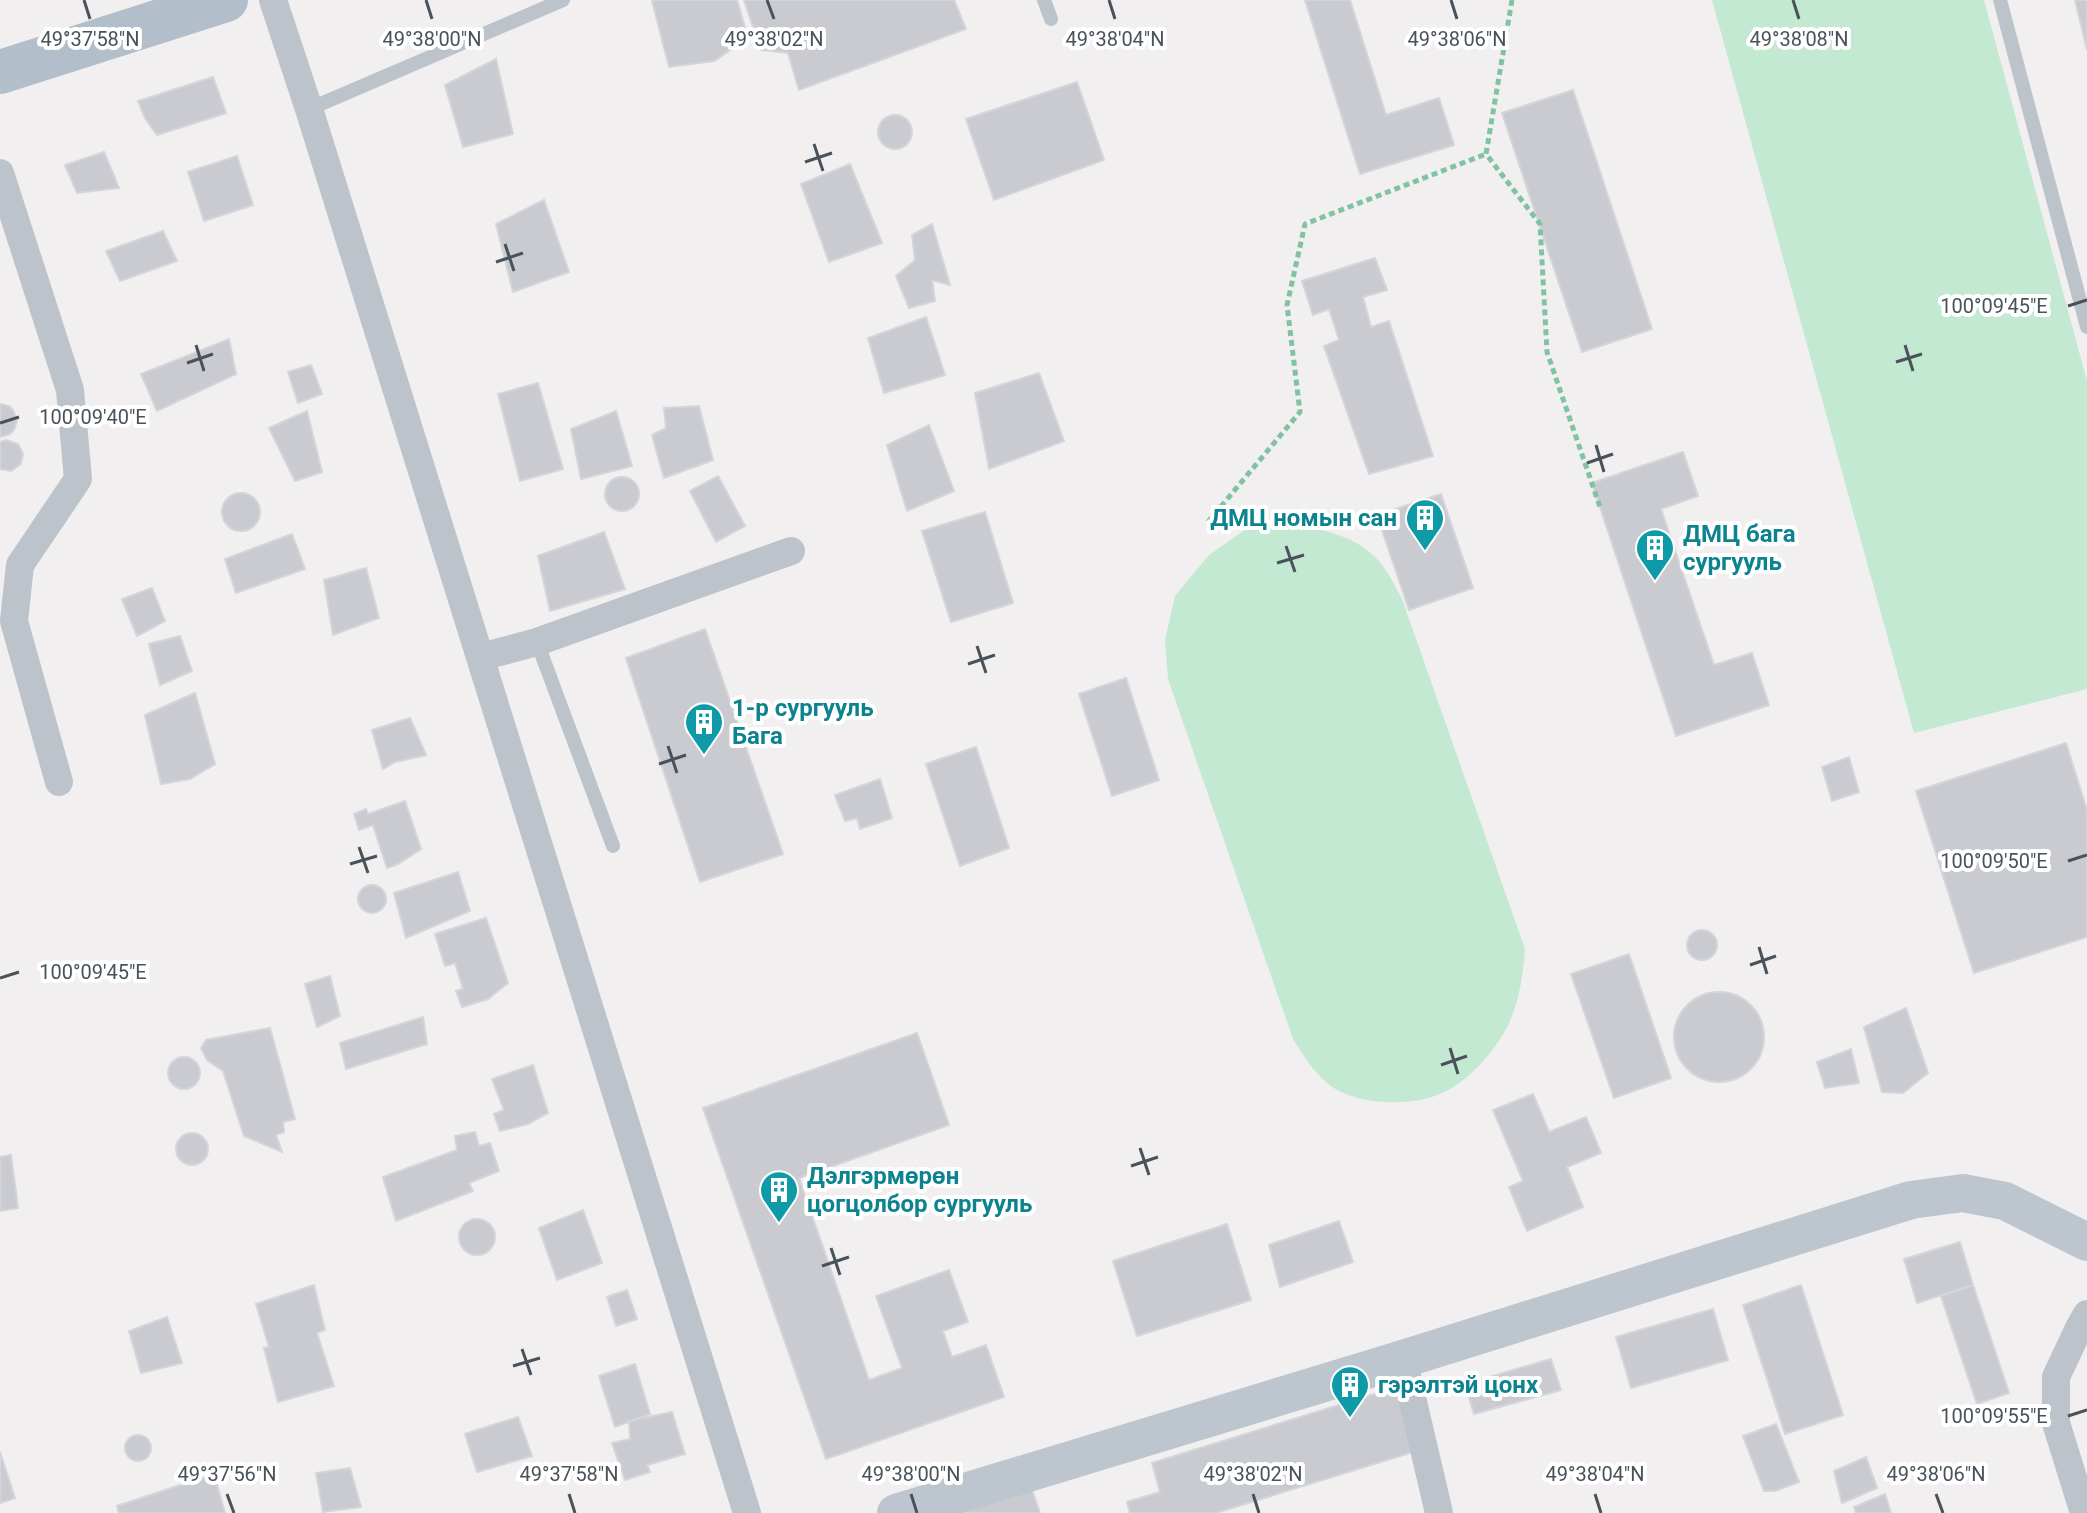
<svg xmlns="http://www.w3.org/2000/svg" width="2087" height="1513" font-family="Roboto,sans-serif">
  <rect width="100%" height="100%" fill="#f1efef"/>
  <path fill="#c3e9d2" d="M1712,0H1984L2087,381V689L1914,733Z
    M1290,522C1322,530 1361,536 1382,565C1390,575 1396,588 1402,599L1525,949C1523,974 1520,998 1510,1021C1498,1047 1475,1074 1450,1089C1420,1107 1367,1106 1337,1090C1317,1078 1305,1058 1293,1039L1168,679L1165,640L1175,596L1209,555L1245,530Z"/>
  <path fill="#c9cbd1" stroke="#d4d5da" stroke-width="2" d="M655,0H737L748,38L714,61L669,67L652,1Z
    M744,0H954L966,29L799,90L788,53L761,50Z
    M1305,0H1350L1386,115L1439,98L1454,145L1360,174Z
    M2075,0H2087V50Z
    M496,59L513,134L463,147L445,85Z
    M213,77L226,113L157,135L145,118L138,101Z
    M1077,82L1104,160L994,200L966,119Z
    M1573,90L1652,329L1582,352L1502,113Z
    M878 132a17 17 0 1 1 34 0a17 17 0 1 1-34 0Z
    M104,152L119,188L77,193L65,165Z
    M237,156L253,205L204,221L188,172Z
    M850,164L882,243L829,262L801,184Z
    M544,200L569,272L513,292L496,224Z
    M932,224L950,285L932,280L935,301L909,308L896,276L915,260L912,235Z
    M163,231L177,261L120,281L106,251Z
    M1375,258L1387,290L1363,297L1371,327L1389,321L1433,456L1369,474L1324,346L1339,340L1329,309L1313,315L1302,281Z
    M926,317L945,375L884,393L868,338Z
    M229,339L236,374L157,411L141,374Z
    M311,365L322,394L298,403L288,372Z
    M1039,373L1064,441L989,469L975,393Z
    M538,383L563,469L520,481L498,394Z
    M0,404L9,406L13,410L17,420L14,430L10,434L0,437Z
    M699,406L713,460L664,478L652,435L666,428L664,408Z
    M307,411L322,472L295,481L269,428Z
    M616,411L632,466L581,479L571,429Z
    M929,425L954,491L907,511L887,445Z
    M6,440L18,444L23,454L21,464L11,471L0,469V442Z
    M1683,452L1698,496L1661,509L1714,665L1752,653L1769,705L1676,736L1592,483Z
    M718,476L745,526L716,542L690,491Z
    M605 494a17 17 0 1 1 34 0a17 17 0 1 1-34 0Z
    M222 512a19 19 0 1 1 38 0a19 19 0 1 1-38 0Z
    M1441,494L1473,588L1409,610L1377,515Z
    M985,512L1013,603L951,622L922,531Z
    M604,532L625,589L550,611L538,556Z
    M292,534L305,569L236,593L225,559Z
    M366,568L379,618L333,635L324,580Z
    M152,588L165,621L137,636L122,599Z
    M705,629L783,854L700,882L626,658Z
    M180,636L192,671L160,685L149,644Z
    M1126,678L1159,780L1112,796L1079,694Z
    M195,693L215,764L190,779L161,784L145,715Z
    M410,718L426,755L395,762L383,769L372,730Z
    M2066,743L2087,810V937L1974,973L1916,791Z
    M976,747L1009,848L960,866L926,764Z
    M1849,757L1859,792L1832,801L1822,767Z
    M880,779L892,818L860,829L857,818L845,821L835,795Z
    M405,801L421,849L398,864L387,868L373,825L359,830L354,814L366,809L368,814Z
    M458,872L470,911L406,938L394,893Z
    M358 899a14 14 0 1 1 28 0a14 14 0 1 1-28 0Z
    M486,918L508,983L488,999L462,1007L456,991L463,989L455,963L445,966L435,934Z
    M1687 945a15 15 0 1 1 30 0a15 15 0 1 1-30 0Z
    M1629,954L1671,1078L1614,1098L1571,974Z
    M330,976L340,1016L317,1027L305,984Z
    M1674 1037a45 45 0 1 1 90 0a45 45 0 1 1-90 0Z
    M1906,1008L1928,1073L1903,1093L1882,1092L1864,1027Z
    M423,1017L427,1044L346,1069L340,1043Z
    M270,1028L295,1119L283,1122L284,1132L276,1135L282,1152L244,1136L223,1071L207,1060L201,1048L206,1040Z
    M917,1033L949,1125L799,1178L869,1380L902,1368L876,1296L949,1270L968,1322L943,1331L952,1357L986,1345L1004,1397L826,1459L703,1108Z
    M1851,1049L1859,1083L1825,1088L1817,1062Z
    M168 1073a16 16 0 1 1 32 0a16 16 0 1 1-32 0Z
    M533,1065L548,1113L528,1124L500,1131L494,1114L504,1110L492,1079Z
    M1533,1094L1549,1132L1586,1117L1601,1153L1567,1167L1583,1207L1527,1231L1509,1187L1523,1181L1493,1110Z
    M475,1132L479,1146L490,1143L499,1171L469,1183L473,1191L396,1221L383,1177L457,1150L455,1136Z
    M176 1149a16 16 0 1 1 32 0a16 16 0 1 1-32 0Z
    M11,1155L18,1208L0,1211V1157Z
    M583,1210L602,1263L557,1280L539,1228Z
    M459 1237a18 18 0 1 1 36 0a18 18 0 1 1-36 0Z
    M1339,1221L1353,1262L1280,1287L1269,1245Z
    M1227,1224L1251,1300L1137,1336L1113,1261Z
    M1960,1242L1973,1285L1917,1303L1904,1259Z
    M314,1285L325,1330L317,1333L334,1386L278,1402L264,1348L269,1347L256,1304Z
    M1801,1285L1843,1415L1785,1434L1743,1305Z
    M1973,1285L2009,1393L1977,1404L1941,1296Z
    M627,1290L637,1319L616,1326L607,1297Z
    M1713,1309L1728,1360L1631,1388L1616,1337Z
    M167,1317L182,1363L141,1373L129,1331Z
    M1551,1359L1561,1390L1474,1414L1465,1384Z
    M635,1364L650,1414L615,1427L599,1376Z
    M1397,1387L1416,1451L1216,1513H1130L1127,1502L1160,1492L1152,1463Z
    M672,1412L685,1454L647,1465L650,1472L625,1480L612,1443L630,1439L629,1421Z
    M518,1417L532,1456L477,1472L465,1434Z
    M1776,1424L1799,1482L1775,1491H1764L1743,1436Z
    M125 1448a13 13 0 1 1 26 0a13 13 0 1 1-26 0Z
    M0,1452L15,1498L0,1503Z
    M1866,1457L1877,1488L1842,1503L1834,1471Z
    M350,1468L361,1507L323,1512L316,1473Z
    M214,1474L225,1513H119L117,1506Z
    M1029,1481L1040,1513H932Z
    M1885,1494L1891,1513H1856L1854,1507Z"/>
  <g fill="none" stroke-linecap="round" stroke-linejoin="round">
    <path stroke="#80c3a2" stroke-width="5" stroke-dasharray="6 4" stroke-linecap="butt" d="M1512,0L1486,154L1540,224L1547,352L1601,510
      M1208,522L1300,412L1287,305L1305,224L1486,154"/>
    <path stroke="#bcc3ca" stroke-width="14" d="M1044,0L1051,19
      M2000,0L2087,327
      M309,109L563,0
      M537,642L613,846"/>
    <path stroke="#bcc3ca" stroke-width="28" d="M273,0L309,109L747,1513
      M0,173L70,390L78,479L20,565L14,621L59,782
      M481,657L537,642L791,551
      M1403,1359L1439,1513
      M2084,1513L2056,1423V1377L2079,1328L2087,1314"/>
    <path stroke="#bdc5ce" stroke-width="38" d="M896,1513L1403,1359L1911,1200L1963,1193L2005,1201L2087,1242"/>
    <path stroke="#b2beca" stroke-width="44" d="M0,72L226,0"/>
  </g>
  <path fill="none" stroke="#49525a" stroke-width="3" d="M84,0L90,19M426,0L432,19M767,0L774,19M1109,0L1115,19M1451,0L1457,19M1793,0L1799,19M814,144L823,171M805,162L832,153M505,244L514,271M496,262L523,253M2068,306L2087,300M196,345L204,371M1905,345L1913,371M1896,362L1922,354M187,363L213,354M0,423L19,417M1596,445L1604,472M1587,463L1613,454M1286,546L1295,572M1277,563L1304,555M977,646L986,673M968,664L995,655M668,746L677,773M659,764L686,755M359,847L368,873M2068,861L2087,855M350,864L377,856M1759,947L1767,974M1750,965L1776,956M0,978L19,972M1450,1048L1458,1074M1441,1065L1467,1056M1140,1148L1149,1175M1131,1166L1158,1157M831,1248L840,1275M822,1266L849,1257M522,1349L531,1375M513,1366L540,1358M2068,1416L2087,1410M227,1494L234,1513M569,1494L575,1513M911,1494L917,1513M1253,1494L1259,1513M1595,1494L1601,1513M1936,1494L1943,1513"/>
  <defs>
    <symbol id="building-pin" viewBox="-11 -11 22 30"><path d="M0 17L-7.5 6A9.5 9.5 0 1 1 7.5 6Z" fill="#0f9aa8" stroke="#fff"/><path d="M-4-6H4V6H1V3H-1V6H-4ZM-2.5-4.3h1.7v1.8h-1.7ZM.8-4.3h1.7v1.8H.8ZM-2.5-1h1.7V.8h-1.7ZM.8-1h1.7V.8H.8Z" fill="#fff"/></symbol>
  </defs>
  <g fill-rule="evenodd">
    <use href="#building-pin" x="1403" y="496" width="44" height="60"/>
    <use href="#building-pin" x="1633" y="526" width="44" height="60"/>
    <use href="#building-pin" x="682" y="700" width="44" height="60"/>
    <use href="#building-pin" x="757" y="1168" width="44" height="60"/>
    <use href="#building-pin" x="1328" y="1363" width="44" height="60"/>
  </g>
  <g text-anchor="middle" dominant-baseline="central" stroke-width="8" stroke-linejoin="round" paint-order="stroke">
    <g font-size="24" font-weight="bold" fill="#0d838f" stroke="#fff" text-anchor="start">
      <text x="1397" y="518" text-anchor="end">ДМЦ номын сан</text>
      <text x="1683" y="534">ДМЦ бага<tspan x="1683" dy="28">сургууль</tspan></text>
      <text x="732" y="708">1-р сургууль<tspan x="732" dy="28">Бага</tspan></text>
      <text x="807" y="1176">Дэлгэрмөрөн<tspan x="807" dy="28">цогцолбор сургууль</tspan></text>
      <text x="1378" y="1385">гэрэлтэй цонх</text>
    </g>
  </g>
  <g font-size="20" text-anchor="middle" fill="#49525a" stroke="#fff" stroke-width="8" stroke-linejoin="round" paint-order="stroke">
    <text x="90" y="46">49°37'58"N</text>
    <text x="432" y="46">49°38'00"N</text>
    <text x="774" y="46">49°38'02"N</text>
    <text x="1115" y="46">49°38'04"N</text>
    <text x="1457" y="46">49°38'06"N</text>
    <text x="1799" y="46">49°38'08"N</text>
    <text x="1994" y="313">100°09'45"E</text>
    <text x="93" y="424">100°09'40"E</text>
    <text x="1994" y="868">100°09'50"E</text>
    <text x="93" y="979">100°09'45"E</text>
    <text x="1994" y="1423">100°09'55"E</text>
    <text x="227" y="1481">49°37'56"N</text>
    <text x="569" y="1481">49°37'58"N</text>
    <text x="911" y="1481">49°38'00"N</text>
    <text x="1253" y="1481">49°38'02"N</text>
    <text x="1595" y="1481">49°38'04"N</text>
    <text x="1936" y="1481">49°38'06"N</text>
  </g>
</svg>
